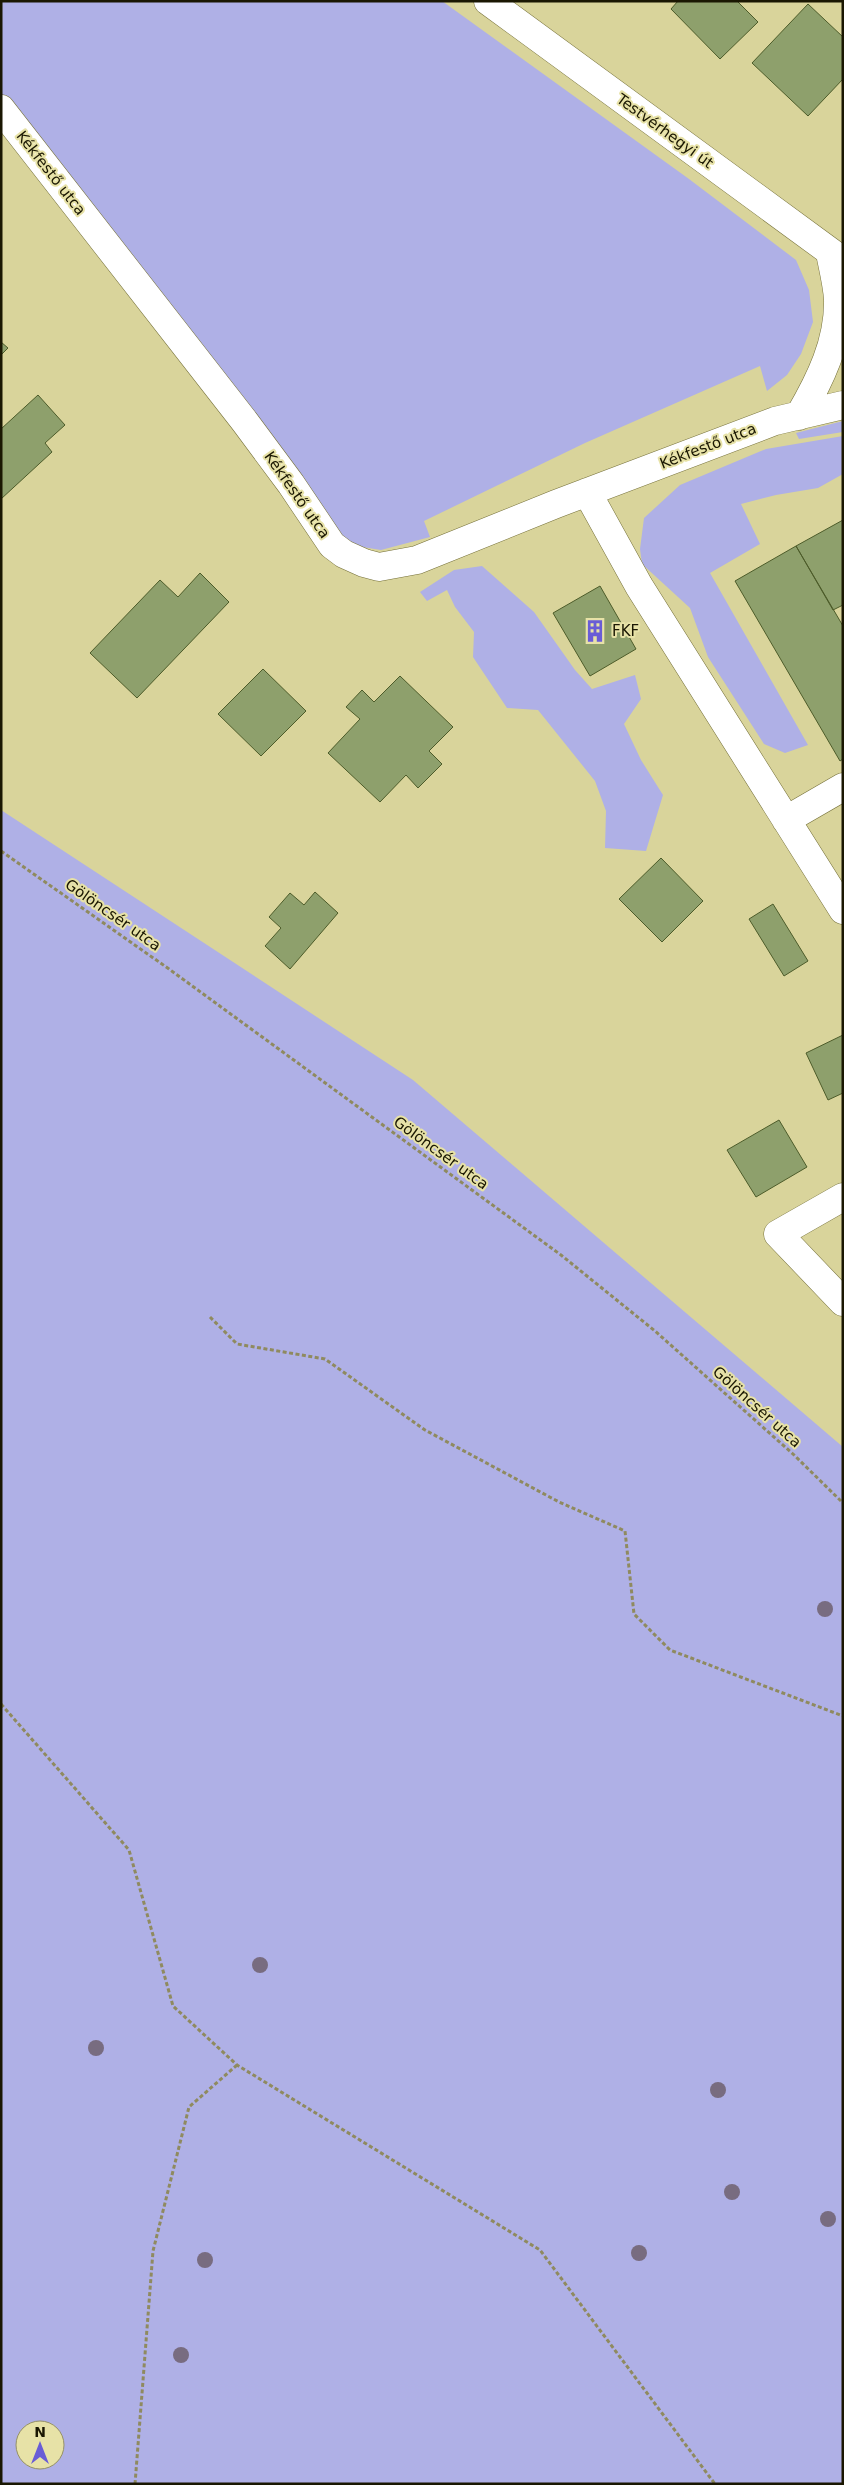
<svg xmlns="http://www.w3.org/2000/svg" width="844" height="2485" font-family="'DejaVu Sans',sans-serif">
  <rect width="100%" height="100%" fill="#d9d49b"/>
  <path fill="#afb0e6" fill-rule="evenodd" d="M1,1H442L689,179L796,260L809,290L813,322L801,354L787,375L767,391L760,366L585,443L424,521L430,537L381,550L356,546L337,533L1,100Z
    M843,421V432L799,439L796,433Z
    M843,436V474L818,488L776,495L741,504L760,544L710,573L808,745L785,753L764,744L708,657L690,608L642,564L640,549L644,518L680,485L766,449Z
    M482,566L534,612L575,670L592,689L635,675L641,699L624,724L641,760L663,795L646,851L605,848L606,811L595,781L538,710L507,708L473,657L474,632L455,607L447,590L427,601L420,592L454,570Z
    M1,810L413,1080L843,1447V2484H1ZM25,2430H55V2460H25Z"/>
  <path fill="#8ea06c" stroke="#4d5c2a" d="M678,1H737L758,22L720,59L671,9Z
    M808,4L843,37V79L808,116L752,63Z
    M1,342L8,348L1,355Z
    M38,395L65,425L45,443L52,452L1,499V429Z
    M843,520V605L833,610L796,546Z
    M796,546L843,626V759L840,761L735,581Z
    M200,573L229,602L137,698L90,653L160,580L178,597Z
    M600,586L636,649L590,676L553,613Z
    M263,669L306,711L261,756L218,714Z
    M400,676L453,727L429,751L442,764L418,788L406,775L380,802L328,753L360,719L346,707L362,690L374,702Z
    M661,858L703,901L662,942L619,899Z
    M315,892L338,913L290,969L265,946L281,928L269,917L290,893L304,905Z
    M773,904L808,961L784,976L749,919Z
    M843,1035V1093L828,1100L806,1053Z
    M779,1120L807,1167L756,1197L727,1150Z"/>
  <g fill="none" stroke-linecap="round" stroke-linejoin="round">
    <defs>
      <path id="minor" d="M488,1L843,261
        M1,109L245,422L291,484L332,545L344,554L364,563L379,567L417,560L556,504L775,421L843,405
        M799,416C820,380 839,342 838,299C837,284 833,268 830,253
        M587,492L639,586L843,910
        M786,820L843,787
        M843,1197L778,1234L843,1302"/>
    </defs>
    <use href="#minor" stroke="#757039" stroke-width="29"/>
    <path stroke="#8f8a5f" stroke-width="3" stroke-dasharray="4 2.5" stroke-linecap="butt" d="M1,851L169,969L561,1255L655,1331L793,1454L843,1503
      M210,1317L237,1344L325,1359L425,1430L559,1502L625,1531L634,1614L670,1650L843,1716
      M1,1704L129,1850L173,2006L237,2065L540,2250L715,2484
      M135,2484L153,2251L189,2107L237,2065"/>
    <use href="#minor" stroke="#fff" stroke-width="28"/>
  </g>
  <g fill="#786c80">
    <circle cx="825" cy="1609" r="8"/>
    <circle cx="260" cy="1965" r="8"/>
    <circle cx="96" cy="2048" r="8"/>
    <circle cx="718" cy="2090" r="8"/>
    <circle cx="732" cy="2192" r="8"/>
    <circle cx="828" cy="2219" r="8"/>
    <circle cx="639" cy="2253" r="8"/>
    <circle cx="205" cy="2260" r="8"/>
    <circle cx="181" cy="2355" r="8"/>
  </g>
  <defs>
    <symbol id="building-bare" viewBox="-9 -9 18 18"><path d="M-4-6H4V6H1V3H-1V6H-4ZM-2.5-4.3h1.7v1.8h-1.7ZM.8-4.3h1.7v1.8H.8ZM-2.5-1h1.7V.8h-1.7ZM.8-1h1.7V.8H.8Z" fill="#695cd6" stroke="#e7e2a7" stroke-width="2.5" paint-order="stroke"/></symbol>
  </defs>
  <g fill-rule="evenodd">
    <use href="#building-bare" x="579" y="615" width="32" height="32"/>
  </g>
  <g text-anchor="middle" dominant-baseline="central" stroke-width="4" stroke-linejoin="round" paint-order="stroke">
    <g font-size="15" fill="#1a1702" stroke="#e7e2a7">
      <text transform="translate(665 131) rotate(36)">Testvérhegyi út</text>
      <text transform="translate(51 173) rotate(52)">Kékfestő utca</text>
      <text transform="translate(708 446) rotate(-21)">Kékfestő utca</text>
      <text transform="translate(297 495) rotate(55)">Kékfestő utca</text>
      <text transform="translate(113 915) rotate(35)">Gölöncsér utca</text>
      <text transform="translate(441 1153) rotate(36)">Gölöncsér utca</text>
      <text transform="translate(757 1407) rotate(42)">Gölöncsér utca</text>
    </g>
    <g font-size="15" fill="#1a1702" stroke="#e7e2a7" text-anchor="start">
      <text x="612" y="631">FKF</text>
    </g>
  </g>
  <rect width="844" height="2485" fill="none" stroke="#1a1702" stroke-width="5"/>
  <g transform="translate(40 2445)"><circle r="24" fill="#e7e2a7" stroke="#959165"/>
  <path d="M0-4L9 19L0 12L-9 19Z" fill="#695cd6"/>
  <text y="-8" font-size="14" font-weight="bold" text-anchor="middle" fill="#1a1702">N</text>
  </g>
</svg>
